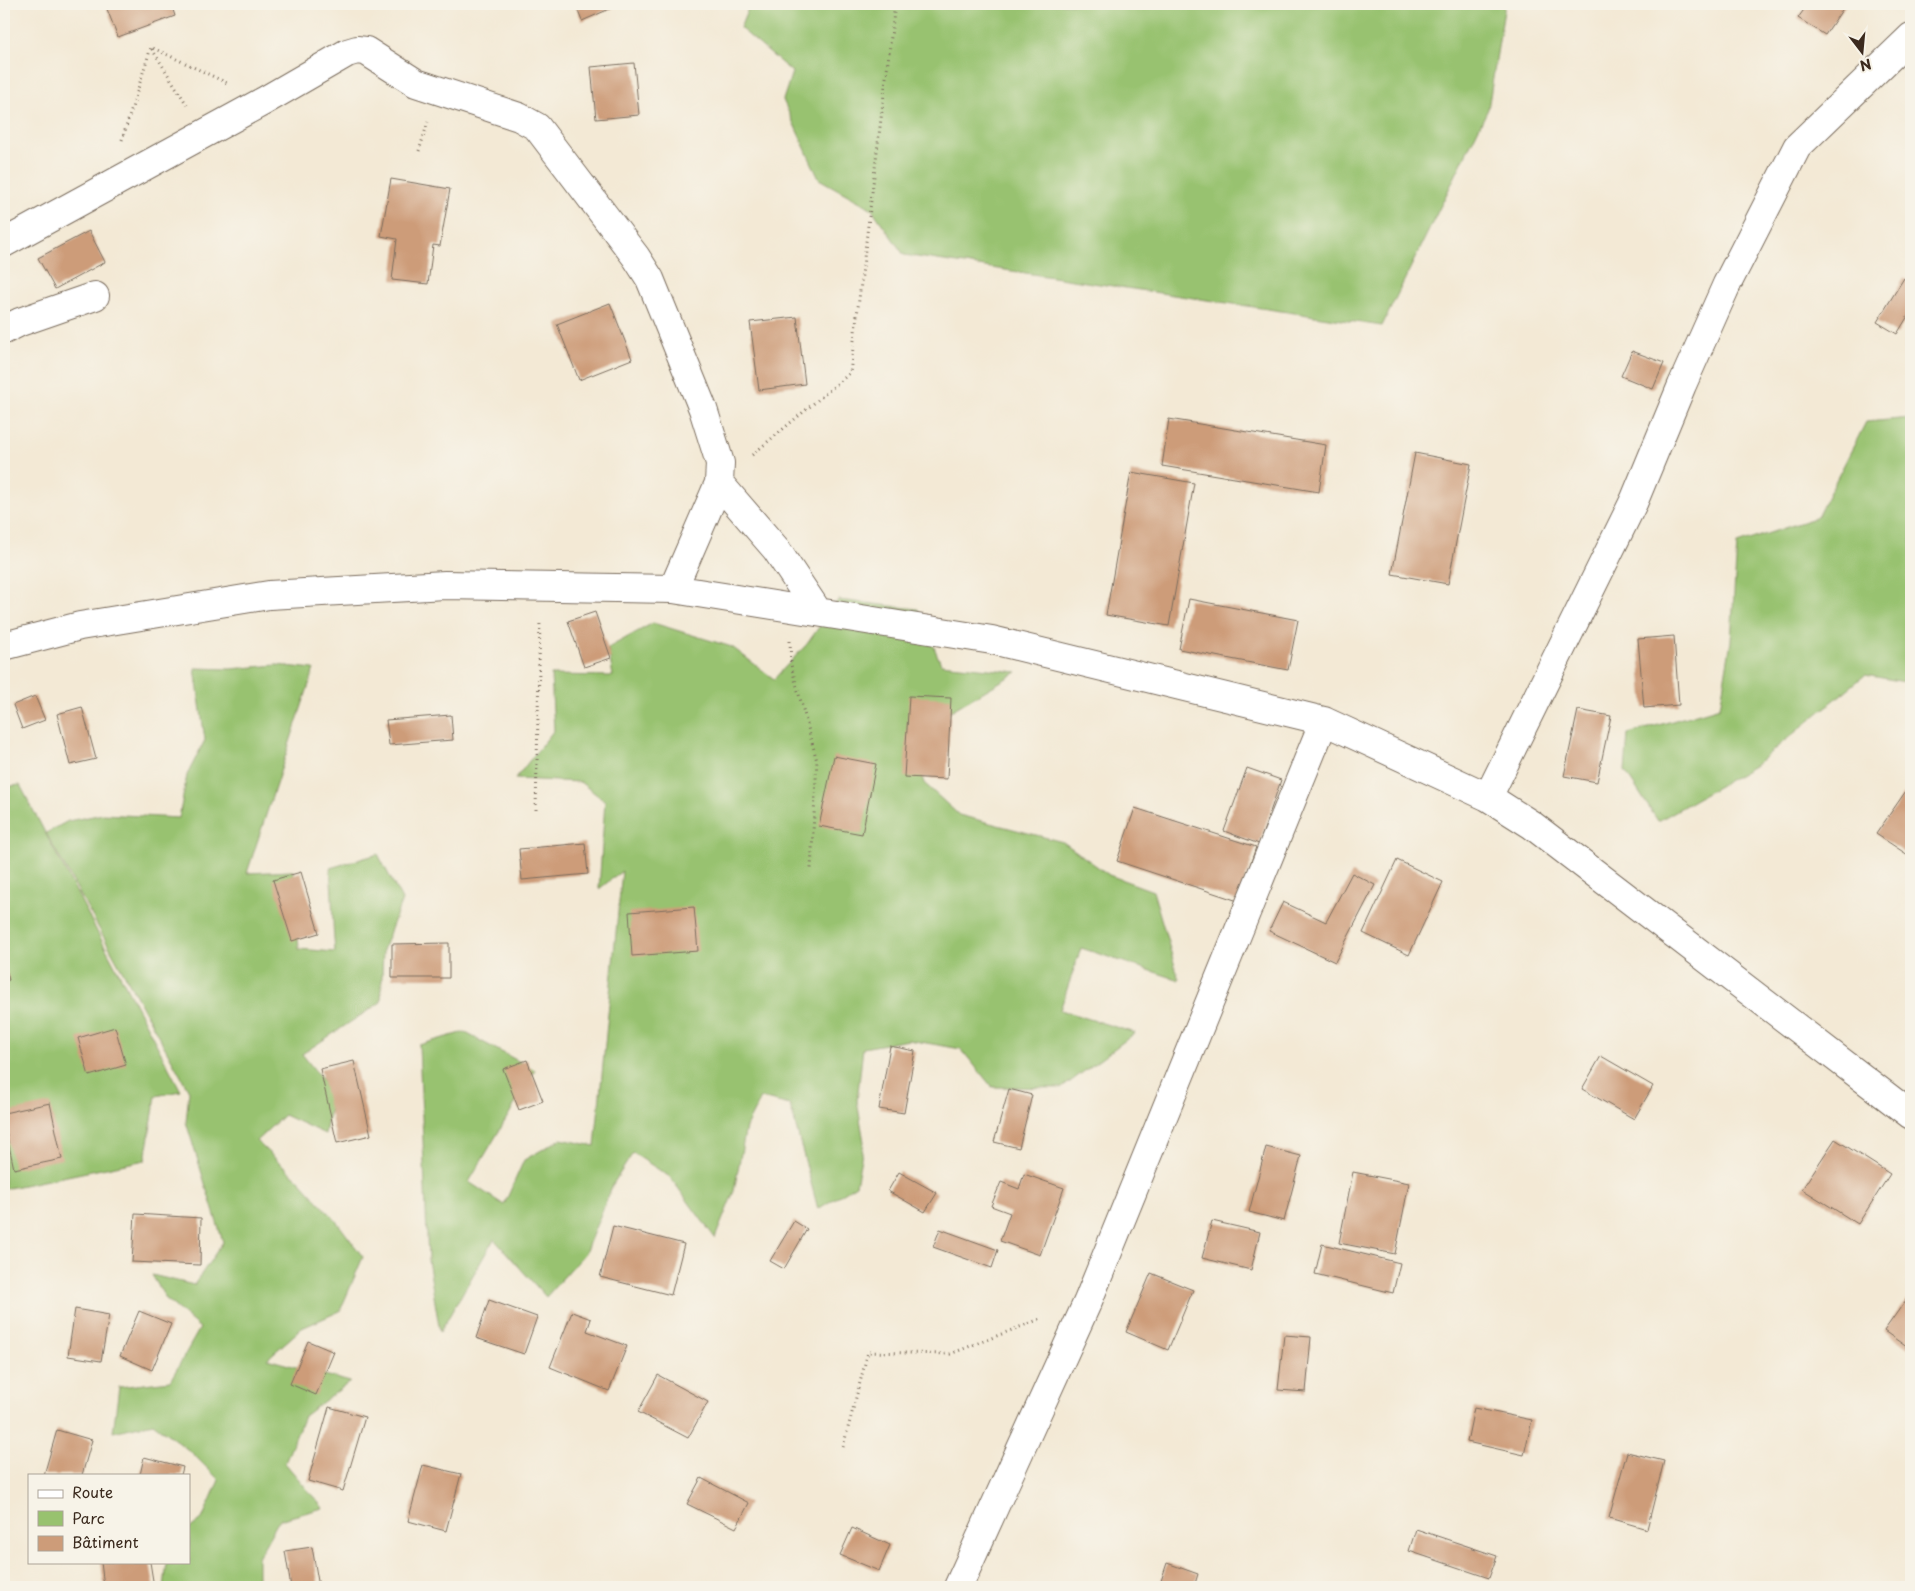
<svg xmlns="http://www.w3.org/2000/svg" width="1915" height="1591" font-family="'Playpen Sans',sans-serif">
  <rect width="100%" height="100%" fill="#f7f3e8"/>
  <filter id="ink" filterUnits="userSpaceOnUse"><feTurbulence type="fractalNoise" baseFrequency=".02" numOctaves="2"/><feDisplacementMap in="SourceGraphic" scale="10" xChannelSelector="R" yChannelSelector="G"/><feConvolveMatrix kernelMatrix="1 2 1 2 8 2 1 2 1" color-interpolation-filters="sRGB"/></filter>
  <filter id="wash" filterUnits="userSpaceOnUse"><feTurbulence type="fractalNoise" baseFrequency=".0096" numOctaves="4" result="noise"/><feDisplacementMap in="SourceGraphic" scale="20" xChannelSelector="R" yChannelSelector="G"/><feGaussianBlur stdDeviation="1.12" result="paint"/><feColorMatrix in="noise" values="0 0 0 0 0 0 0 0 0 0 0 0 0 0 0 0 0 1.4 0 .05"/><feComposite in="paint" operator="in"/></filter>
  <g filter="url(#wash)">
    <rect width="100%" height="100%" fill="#f3e9d5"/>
    <path fill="#98c26f" stroke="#6a7646" d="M750,4H1505L1488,109L1382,326L904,255L871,208L819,179L783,100L792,72L740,28Z
      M1911,418V683L1865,675L1754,766L1658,821L1625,771L1628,734L1720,707L1731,641L1737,544L1817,517L1866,422Z
      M838,600L918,609L941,664L1017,672L908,736L924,783L959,815L1063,842L1109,875L1153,891L1179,980L1081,948L1060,1010L1135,1033L1062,1088L992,1087L961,1049L909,1040L863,1048L857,1101L864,1142L856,1185L818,1209L790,1105L761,1098L746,1127L734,1191L715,1238L670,1177L633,1153L613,1184L585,1253L546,1297L494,1239L440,1332L428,1260L419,1045L464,1032L535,1070L469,1182L504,1205L524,1160L561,1139L595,1146L622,871L599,889L605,801L580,782L515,779L554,730L551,675L613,676L608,648L653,623L732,647L774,679L807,644Z
      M277,665L314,669L247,873L293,871L299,949L335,952C332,924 333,896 330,868L378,854L402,900L383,950L381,1002L302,1054L333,1093L325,1134L284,1115L256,1141L300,1181L337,1222L363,1257L340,1311L302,1328L267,1359L350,1382L304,1416L285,1463L323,1508L279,1520L258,1557V1587H164L167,1562H189V1529L202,1519L219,1480L191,1452L153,1423L113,1432L119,1387L170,1381L200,1328L166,1299L152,1275L194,1285L223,1242L186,1122L189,1091L46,833L68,821L103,814L179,818L187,775L205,740L195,668L230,669Z
      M20,785L181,1091L156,1096L145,1160L4,1189V787Z"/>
    <g id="blocks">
      <path fill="#cd9c79" d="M105,4H171L175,16L118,37Z
        M575,4H621L582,21Z
        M1808,4H1846L1825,35L1798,18Z
        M634,63L639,115L596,119L591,67Z
        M391,179L450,189L440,246L433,245L428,284L392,280L397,239L381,236Z
        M89,231L105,262L55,289L38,258Z
        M1904,278L1911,283V311L1897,334L1877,322Z
        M610,303L632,359L579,380L557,324Z
        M797,317L805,384L759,390L750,322Z
        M1632,351L1664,363L1653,389L1621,376Z
        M1169,419L1326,445L1319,492L1162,466Z
        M1415,453L1471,464L1448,584L1392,574Z
        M1131,472L1194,483L1169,626L1106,615Z
        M1189,599L1298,620L1288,670L1179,649Z
        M595,612L611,658L584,667L568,621Z
        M1674,636L1679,705L1644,708L1638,639Z
        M35,696L45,720L22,729L13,705Z
        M909,696L951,698L947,779L904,777Z
        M82,707L96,759L70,765L57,714Z
        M1578,710L1611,716L1597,782L1564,776Z
        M451,715L453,740L389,745L386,720Z
        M834,756L876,764L862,834L819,826Z
        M1247,768L1281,780L1259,844L1224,831Z
        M1908,788L1911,790V857L1876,834Z
        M1135,808L1256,847L1238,901L1117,861Z
        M585,843L588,874L522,880L519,849Z
        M1397,860L1443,882L1409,955L1363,933Z
        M301,872L319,933L292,941L273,880Z
        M1352,873L1375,885L1335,962L1269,931L1283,902L1326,922Z
        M694,907L698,951L632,956L629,912Z
        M449,943V978H392V944Z
        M4,963L9,980L4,982Z
        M115,1027L126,1065L89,1076L78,1038Z
        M890,1046L915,1051L904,1113L879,1109Z
        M1601,1056L1653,1086L1634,1119L1582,1089Z
        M527,1060L543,1101L519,1110L503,1069Z
        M354,1061L371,1135L337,1143L320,1069Z
        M1009,1089L1032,1095L1019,1148L994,1142Z
        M50,1103L62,1159L14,1169L4,1122V1113Z
        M1835,1139L1890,1174L1858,1224L1802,1189Z
        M1266,1147L1301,1156L1284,1221L1249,1212Z
        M899,1172L937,1193L925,1212L888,1191Z
        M1353,1172L1409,1183L1395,1254L1339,1243Z
        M1024,1174L1064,1188L1040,1255L1000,1241L1010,1213L991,1206L1001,1182L1019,1189Z
        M135,1214L201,1218L200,1265L132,1262Z
        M794,1221L807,1229L784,1269L770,1261Z
        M1212,1221L1260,1232L1251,1270L1202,1258Z
        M613,1226L684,1244L671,1295L600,1277Z
        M940,1229L998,1250L992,1268L933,1247Z
        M1322,1244L1400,1263L1393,1293L1315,1274Z
        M1151,1273L1193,1290L1168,1350L1126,1332Z
        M1908,1297L1911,1299V1350L1884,1331Z
        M489,1300L537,1317L524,1354L476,1338Z
        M75,1309L109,1315L101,1361L68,1356Z
        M139,1311L171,1324L152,1370L120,1356Z
        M572,1312L591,1319L587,1331L627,1346L609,1391L550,1367Z
        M1284,1335L1311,1337L1306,1392L1278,1390Z
        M308,1341L334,1352L316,1395L290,1384Z
        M658,1375L708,1402L688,1438L638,1412Z
        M329,1407L365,1417L343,1491L308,1481Z
        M1474,1408L1532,1420L1524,1455L1467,1442Z
        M57,1430L92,1440L82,1475H44Z
        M1627,1452L1664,1461L1647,1529L1609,1518Z
        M144,1457L183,1467L181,1475H140Z
        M423,1465L461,1474L446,1531L408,1521Z
        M701,1478L749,1503L736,1528L687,1504Z
        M852,1528L890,1545L879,1571L840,1555Z
        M1416,1529L1497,1556L1489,1578L1409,1551Z
        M312,1547L319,1587H291L285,1551Z
        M101,1562H150L154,1587H104Z
        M1167,1563L1198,1574L1194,1587H1159Z"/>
    </g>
  </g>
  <g filter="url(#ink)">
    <use href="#blocks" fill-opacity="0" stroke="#7b6d5e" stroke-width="1"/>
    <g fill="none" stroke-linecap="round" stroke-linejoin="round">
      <defs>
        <path id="minor" d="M4,243L264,101L347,53L357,50L366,51L416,83L519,117L537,127L636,257L650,279L703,409L720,463L719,483L673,589
          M4,330L20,322L95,296
          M719,483L776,549L818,612
          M4,646L80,626L269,595L445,585L673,589L992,640L1324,721L1488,797L1532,825L1911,1115
          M1488,797L1634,501L1682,385L1727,284L1797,147L1911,37
          M958,1587L1088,1301L1324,721"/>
      </defs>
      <use href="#minor" stroke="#7b6d5e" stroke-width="30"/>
      <path stroke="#7b6d5e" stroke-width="3" stroke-dasharray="1 4" stroke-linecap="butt" d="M152,49L187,105
        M122,140L151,47L227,83
        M419,151L428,122
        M752,455L850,373L895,4
        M790,641L791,665L817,761L811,869
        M536,810L540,620
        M843,1447L868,1352L950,1354L1043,1318"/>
      <use href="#minor" stroke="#fff" stroke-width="28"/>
    </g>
  </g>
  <rect width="1915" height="1591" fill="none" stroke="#f7f3e8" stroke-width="20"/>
  <rect x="28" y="1474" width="162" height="90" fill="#f7f3e8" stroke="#aca397"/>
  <rect x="38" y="1490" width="25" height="8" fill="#ffffff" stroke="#aca397"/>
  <text x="72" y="1498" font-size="15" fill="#3b2a1e">Route</text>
  <rect x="38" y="1511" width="25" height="15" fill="#98c26f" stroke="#aca397"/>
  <text x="72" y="1524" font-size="15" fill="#3b2a1e">Parc</text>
  <rect x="38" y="1536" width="25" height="15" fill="#cd9c79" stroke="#aca397"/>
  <text x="72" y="1548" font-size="15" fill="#3b2a1e">Bâtiment</text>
  <g transform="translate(1862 52) rotate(164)" stroke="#f7f3e8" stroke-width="4" paint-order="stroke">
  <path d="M0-4L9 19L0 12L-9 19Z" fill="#3b2a1e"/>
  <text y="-8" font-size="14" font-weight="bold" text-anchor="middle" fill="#3b2a1e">N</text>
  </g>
</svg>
